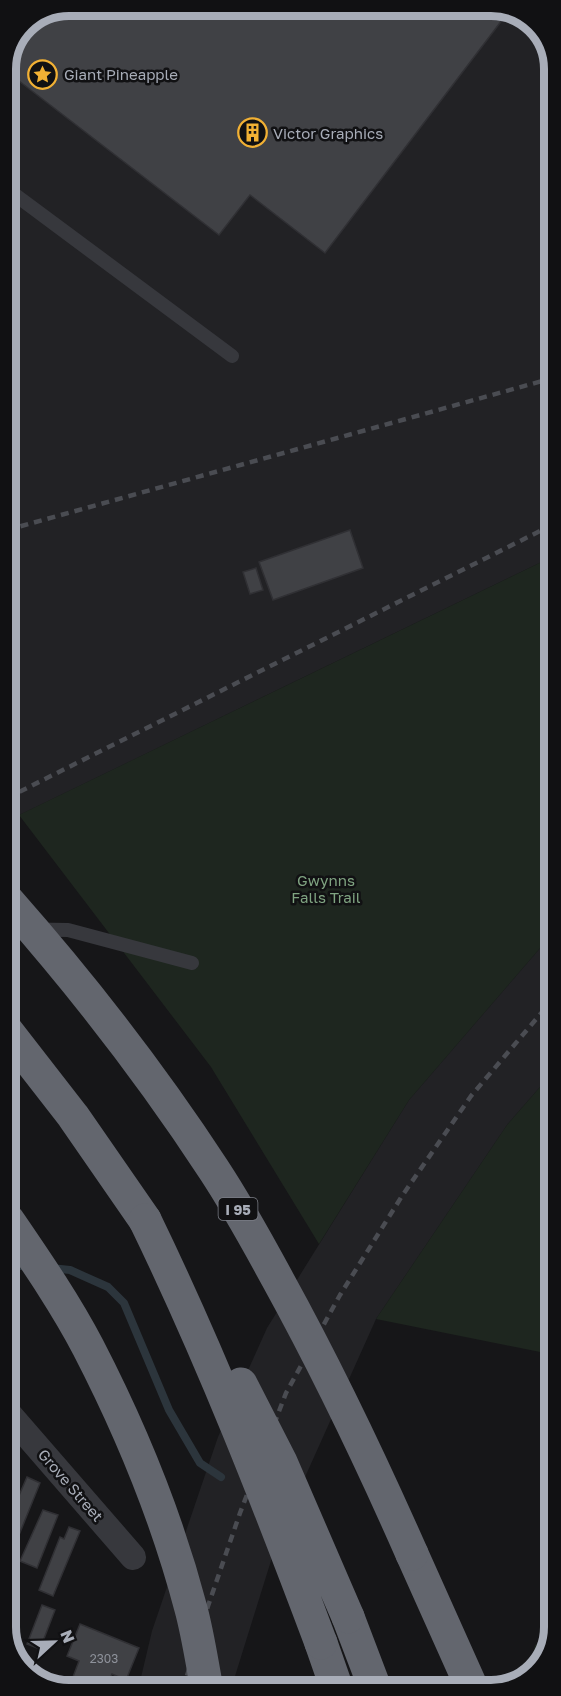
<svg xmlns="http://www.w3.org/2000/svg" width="561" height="1696" font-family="'Golos Text',sans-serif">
  <rect width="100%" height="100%" fill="#161618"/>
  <path fill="#222225" d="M69,6H496L533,21L553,53L554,556L7,821L6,66L25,24Z
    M554,932V1071L507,1125L376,1319L279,1535L231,1689L138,1690L152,1631L218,1437L267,1328L409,1100Z"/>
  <path fill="#1e261f" d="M554,556V932L409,1100L319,1244L211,1067L19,815Z
    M554,1071L555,1355L376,1319L507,1125Z
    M552,1635L542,1666L529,1674L535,1645Z"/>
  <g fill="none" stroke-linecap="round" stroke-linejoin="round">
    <path stroke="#2c353c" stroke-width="8" d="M8,1266H27
      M51,1268L70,1270L108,1287L124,1303L169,1410L200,1463L221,1477"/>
  </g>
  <path fill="#404145" stroke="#303034" stroke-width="1.5" d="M69,6H496L509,11L325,253L250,195L219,235L6,71V66L12,52L37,19Z
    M350,530L363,568L273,600L259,562Z
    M256,568L263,590L250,594L243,572Z
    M27,1477L40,1483L19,1535L9,1531L8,1532V1521Z
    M43,1510L58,1515L37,1568L20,1561Z
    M69,1527L80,1531L53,1596L39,1590L60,1537L64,1539Z
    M42,1605L55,1610L40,1649L27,1644Z
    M80,1624L139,1648L126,1680L112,1674L106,1690L73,1677L79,1661L67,1656Z"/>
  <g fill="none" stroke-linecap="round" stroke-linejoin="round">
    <path stroke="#37383d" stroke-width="14" d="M6,188L232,356
      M7,929L68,930L192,963"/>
    <path stroke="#37383d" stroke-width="26" d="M8,1413L133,1557"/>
    <path stroke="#63666e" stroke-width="33" d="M7,1031L73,1116L145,1220
      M412,1554L472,1688
      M348,1617L375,1688
      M321,1643L337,1689"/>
    <path stroke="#4a4c52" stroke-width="4.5" stroke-dasharray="8 6" stroke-linecap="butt" d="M7,530L553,378
      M7,798L554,524
      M183,1689L208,1606L240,1513L286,1393L340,1295L402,1196L471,1096L554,998"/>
    <path stroke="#63666e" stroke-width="33" d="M7,900C82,985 152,1075 214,1170C237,1205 258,1243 278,1280C327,1369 371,1461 412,1554
      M8,1220C36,1261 65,1303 88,1347C131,1430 167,1518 191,1609C198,1635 202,1663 207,1689
      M145,1220C212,1358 267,1499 321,1643
      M241,1384L281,1462L348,1617"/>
  </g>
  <defs>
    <symbol id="sight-ring" viewBox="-11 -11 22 22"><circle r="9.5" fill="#111113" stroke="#f2b134" stroke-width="1.5"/><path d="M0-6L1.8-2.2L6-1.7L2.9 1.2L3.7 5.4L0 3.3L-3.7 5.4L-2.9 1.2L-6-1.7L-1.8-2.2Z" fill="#f2b134"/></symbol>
    <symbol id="building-ring" viewBox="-11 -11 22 22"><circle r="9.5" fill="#111113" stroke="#f2b134" stroke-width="1.5"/><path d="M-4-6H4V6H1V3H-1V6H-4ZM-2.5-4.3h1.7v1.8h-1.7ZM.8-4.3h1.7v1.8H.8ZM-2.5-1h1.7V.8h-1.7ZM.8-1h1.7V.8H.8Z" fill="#f2b134"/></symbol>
  </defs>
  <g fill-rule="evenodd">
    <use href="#sight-ring" x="26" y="58" width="33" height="33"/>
    <use href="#building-ring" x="236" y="116" width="33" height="33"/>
  </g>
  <g text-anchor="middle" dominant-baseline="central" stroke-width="5" stroke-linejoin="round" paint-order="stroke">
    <g font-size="12" fill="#8e929b">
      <text x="104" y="1658">2303</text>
    </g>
    <rect fill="#111113" stroke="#7b7e86" stroke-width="1.5" x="218.5" y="1198" width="39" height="22" rx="4.5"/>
    <g font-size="14" font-weight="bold" fill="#a8adb8">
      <text x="238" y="1209">I 95</text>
    </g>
    <g font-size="15" fill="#a8adb8" stroke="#111113" text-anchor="start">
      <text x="64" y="74">Giant Pineapple</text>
      <text x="273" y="133">Victor Graphics</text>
    </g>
    <g font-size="15" fill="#7fa381" stroke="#111113">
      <text x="326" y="880">Gwynns<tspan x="326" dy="17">Falls Trail</tspan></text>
    </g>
    <g font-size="15" fill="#a8adb8" stroke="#111113">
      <text transform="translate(71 1485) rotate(49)">Grove Street</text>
    </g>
  </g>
  <path d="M0 0H561V1696H0ZM69 16H491A53 53 0 0 1 544 69V1627A53 53 0 0 1 491 1680H69A53 53 0 0 1 16 1627V69A53 53 0 0 1 69 16Z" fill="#111113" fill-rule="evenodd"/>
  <path fill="none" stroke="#a8adb8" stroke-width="8" d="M69 16H491A53 53 0 0 1 544 69V1627A53 53 0 0 1 491 1680H69A53 53 0 0 1 16 1627V69A53 53 0 0 1 69 16Z"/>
  <g transform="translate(54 1642) rotate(68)" stroke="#111113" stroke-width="4.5" paint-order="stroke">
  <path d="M0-4.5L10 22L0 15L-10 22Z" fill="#a8adb8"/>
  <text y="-9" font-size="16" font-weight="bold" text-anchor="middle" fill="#a8adb8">N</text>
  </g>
</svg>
